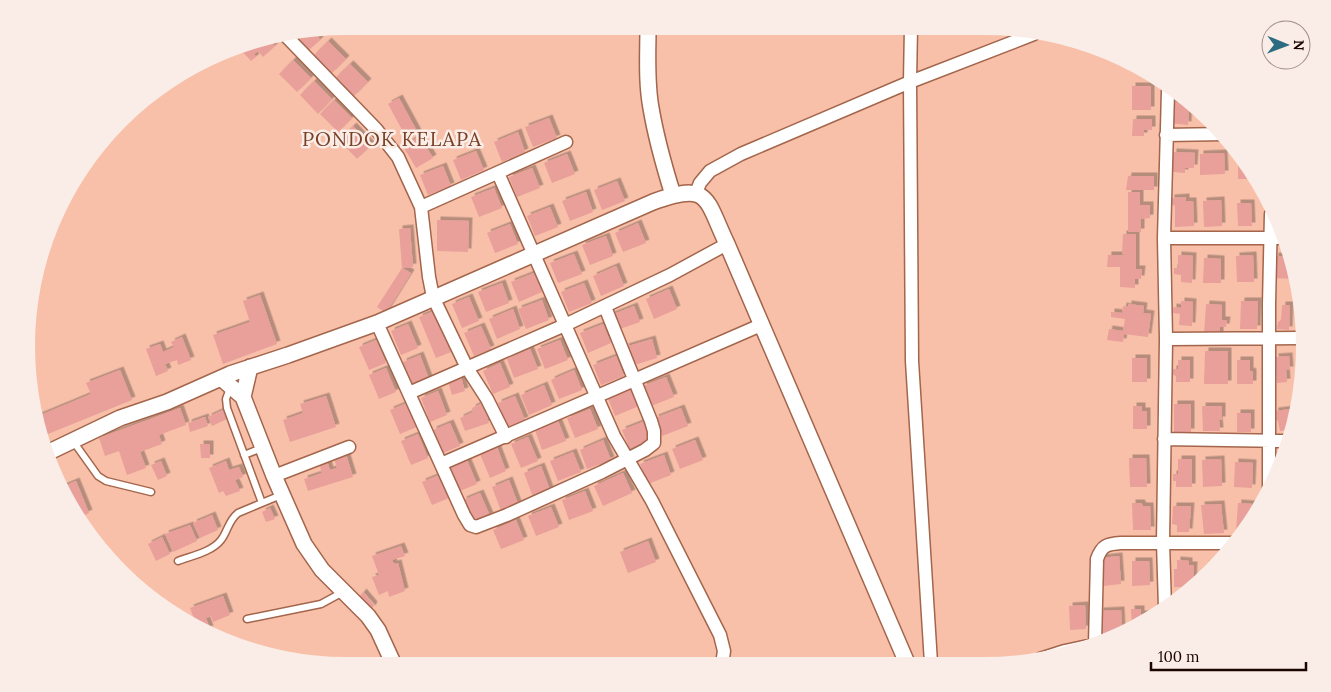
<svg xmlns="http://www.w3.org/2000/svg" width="1331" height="692" font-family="Lora,serif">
  <defs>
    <filter id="shadow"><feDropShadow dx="3.5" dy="-3.5" stdDeviation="0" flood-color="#0004"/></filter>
  </defs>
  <rect width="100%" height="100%" fill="#f8c0a9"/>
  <path fill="#e99f9a" filter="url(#shadow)" d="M323,30L324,31L318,37L320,40L309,50L294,35Z
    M269,39L275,46L263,57L258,51L254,54L256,57L251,61L241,50L250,42Z
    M328,41L346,59L332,73L314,55Z
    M293,60L311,78L297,92L279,74Z
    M350,64L368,82L354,96L336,77Z
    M314,81L332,99L318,114L300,95Z
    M1132,86H1151V110H1132Z
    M399,98L418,133L407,139L388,104Z
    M334,100L352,118L338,132L320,114Z
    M1172,102L1183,103L1189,107L1188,125L1170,123Z
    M549,118L557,138L533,147L525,127Z
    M1133,119H1152V130H1144V136H1132Z
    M353,126L371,145L357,159L339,140Z
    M518,132L525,152L502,162L494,142Z
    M420,136L433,158L416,168L403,146Z
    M476,151L484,170L461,180L453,160Z
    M1173,152L1195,153L1194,168H1185V173L1173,172Z
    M1224,153L1225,174L1200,175V154Z
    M567,154L575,174L552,183L544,163Z
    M1238,156L1251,179H1238Z
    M443,166L451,186L428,195L420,175Z
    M532,168L540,188L517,197L509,177Z
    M1128,176H1154V190H1126Z
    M617,181L625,201L602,210L594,190Z
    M494,188L502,208L479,217L471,197Z
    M586,192L593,212L570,221L562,201Z
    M1128,192H1140V205H1150V218L1141,219V232H1128Z
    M1186,197V201H1193L1194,226L1175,227V206L1171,204V198Z
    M1221,200L1222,226L1204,227L1203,201Z
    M1237,203H1251L1252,226H1238Z
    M550,207L558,227L535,236L527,216Z
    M437,220L469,221L468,252L437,251Z
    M638,223L646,243L623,252L615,233Z
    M510,224L518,244L495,253L487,233Z
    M410,228L413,267L402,268L399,229Z
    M1123,234H1136V269H1142L1141,279H1135V288L1120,287V267H1107L1108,255H1129L1122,254Z
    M606,236L613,256L590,265L582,245Z
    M574,254L582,274L558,283L550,263Z
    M1178,255L1193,256L1192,283L1181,282V275L1174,274V268H1178Z
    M1253,255L1254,282H1237L1236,256Z
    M1275,256L1290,257L1292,279L1275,278Z
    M1204,258L1221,259V283H1203Z
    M616,266L624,286L601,296L593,276Z
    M402,268L411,273L386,313L377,307Z
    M534,273L542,292L519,302L511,282Z
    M502,283L509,303L486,312L478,292Z
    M584,283L592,303L569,312L561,292Z
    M669,289L677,309L654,319L646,299Z
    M260,295L277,344L223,364L213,335L250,322L243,301Z
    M469,297L479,321L462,328L452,304Z
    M542,300L549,320L526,329L518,309Z
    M1181,301L1193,302L1192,326L1179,325L1180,314L1173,313V307L1181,308Z
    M1241,301H1258L1257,329H1240Z
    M1128,304L1144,306L1143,313L1151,314L1148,337L1124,334L1123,342L1107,340L1109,329L1123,331L1125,319L1111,317V312L1122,313L1123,306L1128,307Z
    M1206,304L1222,305V320H1227L1226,327H1220V336L1204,335Z
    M1282,305H1290L1289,330L1277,329L1278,322L1281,320Z
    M634,306L640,322L617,330L611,315Z
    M513,309L520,329L497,339L489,319Z
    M434,311L451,352L436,358L419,317Z
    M408,324L418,348L401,355L391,331Z
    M603,324L611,343L588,353L580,333Z
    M481,326L491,349L474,356L464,333Z
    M182,337L191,360L178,365L177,360L165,364L168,371L156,376L146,349L160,344L163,352L174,347L171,342Z
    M652,339L657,358L631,366L625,347Z
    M376,340L386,363L369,370L359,347Z
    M560,340L568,360L545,369L537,349Z
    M530,349L538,369L514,378L507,359Z
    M1205,351H1228V384H1204Z
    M420,355L429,379L413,386L403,362Z
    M616,356L624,376L601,385L593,365Z
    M1289,356L1290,370H1286L1287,382L1277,383L1275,357Z
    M1132,358H1147V382H1132Z
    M1178,360H1190V382H1176V376L1173,375V369H1178Z
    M1237,360H1250V371L1253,372V384H1237Z
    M500,363L510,387L493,394L483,371Z
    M386,368L396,392L379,399L369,375Z
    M120,370L132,400L43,436L38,416L91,394L86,383Z
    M574,370L582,390L559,399L551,380Z
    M461,377L465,391L452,395L448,381Z
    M666,377L674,397L651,406L643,386Z
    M544,385L552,405L529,415L521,395Z
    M631,387L639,406L615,416L607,396Z
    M438,391L447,415L430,422L421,398Z
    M326,396L336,427L290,442L283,420L303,413L300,404Z
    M515,396L525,420L508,427L498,403Z
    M407,403L417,427L400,434L390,410Z
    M482,403L494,416L487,419L489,423L465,431L460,418L473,412L472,408Z
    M1174,404H1191V432H1174Z
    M1133,406H1142V411H1147V429H1133Z
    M1202,406H1222V420H1219L1220,431H1203Z
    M180,408L186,425L159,435L162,444L140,452L146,468L127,475L119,451L105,456L99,438Z
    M681,408L688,426L662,436L655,418Z
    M590,409L598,429L575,438L567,418Z
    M1291,409L1292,414L1287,430L1280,431L1278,421L1274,419L1275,411Z
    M223,410L227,419L212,426L208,417Z
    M1237,413H1251V432H1237Z
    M205,417L208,426L190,432L188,423Z
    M558,421L566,441L542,450L535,430Z
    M645,421L653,441L630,450L622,430Z
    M450,423L460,446L443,453L433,430Z
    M418,434L428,458L411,465L401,441Z
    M528,437L538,461L521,468L511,444Z
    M603,440L611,460L587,469L580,450Z
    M695,440L703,460L680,469L672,449Z
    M200,444H210V458H201Z
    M497,447L506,471L490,478L480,454Z
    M345,451L353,477L308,491L304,479L322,473L319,463L327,461L330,470L337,468L333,455Z
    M573,452L581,472L558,481L550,461Z
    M664,455L671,475L648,484L640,464Z
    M1129,458H1146L1147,487H1130Z
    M1178,459H1192V487H1176V481H1173V474H1178Z
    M1221,459L1222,486L1203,487L1202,460Z
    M467,460L477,484L460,491L450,467Z
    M161,461L167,476L158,480L151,465Z
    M226,461L229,470L239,467L243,477L235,480L240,491L226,496L223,491L219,493L209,468Z
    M1235,462L1253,463L1252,488L1234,487Z
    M541,466L550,490L533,497L524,473Z
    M623,473L632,493L603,506L594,486Z
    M439,475L449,498L432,505L422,482Z
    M509,480L518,504L501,511L492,487Z
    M76,481L89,513L81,517L62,487Z
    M585,491L593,511L569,520L562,500Z
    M480,493L490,516L473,523L463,500Z
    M1132,503H1141L1143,506H1150L1151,530H1133Z
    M1238,503L1252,504L1251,518L1242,532H1236Z
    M1221,504L1224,533L1204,534L1201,505Z
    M1173,506H1191L1189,532H1177V525L1172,524Z
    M551,507L559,527L536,536L528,516Z
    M270,508L275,519L266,522L262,512Z
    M212,515L218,530L200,538L193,523Z
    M516,520L524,540L501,549L493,530Z
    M190,525L197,541L173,552L165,534Z
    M162,537L170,554L156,561L148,544Z
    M648,541L656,562L628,573L620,552Z
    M401,546L405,556L392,560L394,564L398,563L405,591L389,597L388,591L379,595L372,577L379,575L372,556Z
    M1119,556L1121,584L1103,586L1101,558Z
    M1177,560L1189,561V565H1194L1193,587H1174V569H1177Z
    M1132,561H1149L1150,585L1132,586Z
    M1206,564H1218L1205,575Z
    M363,592L374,605L372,609L360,596Z
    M223,596L230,615L213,622L211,616L206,618L210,629L203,631L197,627L190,608Z
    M1085,605L1086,629L1070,630L1069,606Z
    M1131,609H1141V614H1150V617L1132,627Z
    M1121,610L1122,632L1101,633L1100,611Z"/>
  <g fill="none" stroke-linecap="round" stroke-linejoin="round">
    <defs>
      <path id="service" d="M230,388L226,399L227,408L262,503
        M73,441L98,476L106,481L151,492
        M244,455L262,448
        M178,561C191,556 212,552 221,540C228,531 228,521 238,513L281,495
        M247,619L321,604L343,592"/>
      <path id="minor" d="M911,27L910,82L912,361L931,663
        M286,36L376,129L398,157L421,207L429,277L433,297L467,368L487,399L506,437
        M1166,135L1224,134
        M498,173L614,436L652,501L720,635L724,651L722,664
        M696,193L700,183L710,171L741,154L910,82L1034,34
        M421,207L566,142
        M1164,238H1285
        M377,323L464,515L470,525L476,527L507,515L602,472L645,450L654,443V431L651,421L605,307
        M1166,339L1300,338
        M409,393L565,325L670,275L727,244
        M1164,439L1284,441
        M441,464L761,325
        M274,476L349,447
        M1269,492V304L1271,214
        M1165,608L1163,542L1166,339L1164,238L1168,91
        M1095,644L1097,559C1102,545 1107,544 1121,543H1235
        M1040,659L1065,651L1097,644"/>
      <path id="tertiary" d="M648,27C648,54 646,81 651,108C656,138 664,166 673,195
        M221,378L243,397L274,476L304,544L322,570L368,616L378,630L394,665
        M243,397L250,367
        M47,453L120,418L167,402L230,374L288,355L377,323L653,202C710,181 705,198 727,244L907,663"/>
    </defs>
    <use href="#service" stroke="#a3654b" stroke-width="9"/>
    <use href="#minor" stroke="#a3654b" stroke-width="15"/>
    <use href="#tertiary" stroke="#a3654b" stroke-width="18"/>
    <use href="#service" stroke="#fff" stroke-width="6"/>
    <use href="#minor" stroke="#fff" stroke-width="12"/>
    <use href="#tertiary" stroke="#fff" stroke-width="15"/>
  </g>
  <g text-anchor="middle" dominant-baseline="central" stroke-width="5" stroke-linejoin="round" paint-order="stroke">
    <g font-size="20" letter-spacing="1" fill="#7a4026" stroke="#faece6">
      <text x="392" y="138">PONDOK KELAPA</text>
    </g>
  </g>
  <path d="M0 0H1331V692H0ZM346 35H985A311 311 0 0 1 1296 346V346A311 311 0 0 1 985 657H346A311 311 0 0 1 35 346V346A311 311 0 0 1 346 35Z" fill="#faece6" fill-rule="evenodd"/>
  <g transform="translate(1286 45) rotate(91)"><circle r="24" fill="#faece6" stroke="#a1908a"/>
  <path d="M0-4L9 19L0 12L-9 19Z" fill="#2c6b80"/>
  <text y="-8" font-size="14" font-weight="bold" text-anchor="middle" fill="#1b0500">N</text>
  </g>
  <path d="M1151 662v8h155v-8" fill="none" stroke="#1b0500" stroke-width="2.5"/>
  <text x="1158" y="662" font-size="15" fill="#1b0500" stroke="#faece6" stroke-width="4" paint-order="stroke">100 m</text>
</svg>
